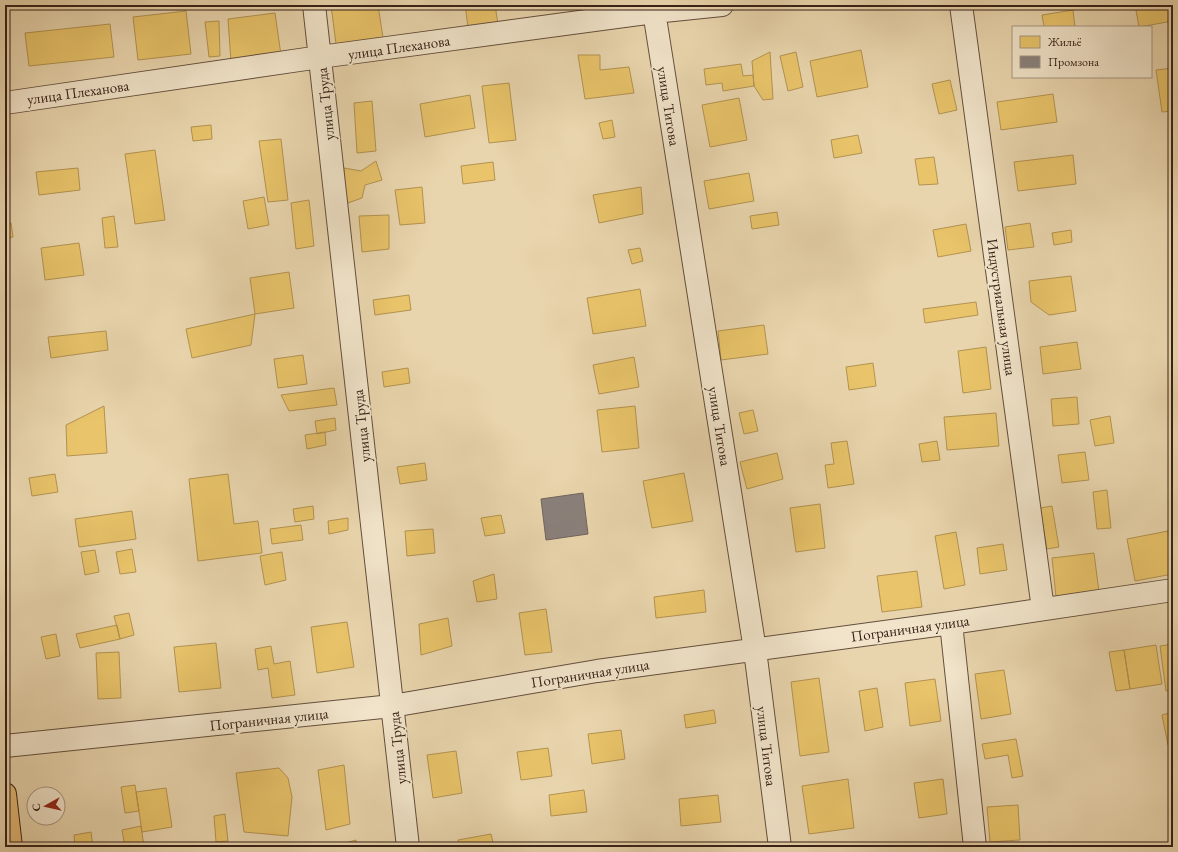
<svg xmlns="http://www.w3.org/2000/svg" width="1178" height="852" font-family="'EB Garamond',serif">
  <rect width="100%" height="100%" fill="#e9d5ad"/>
  <filter id="stains"><feTurbulence type="fractalNoise" baseFrequency=".005" numOctaves="4"/><feColorMatrix values="0 0 0 0 .2 0 0 0 0 .09 0 0 0 0 .02 0 0 0 .5 -.17"/></filter>
  <radialGradient id="worn" r=".72"><stop offset=".6" stop-color="#630" stop-opacity="0"/><stop offset="1" stop-color="#630" stop-opacity=".3"/></radialGradient>
  <path fill="#e9c46a" stroke="#b39351" d="M331,5H378L383,38L336,44Z
    M465,5H495L499,30L469,34Z
    M1135,5H1173V21L1139,27Z
    M1073,10L1075,27H1044L1042,15Z
    M186,11L191,54L138,60L133,17Z
    M275,13L281,55L231,62L228,19Z
    M219,21L220,56L209,57L205,22Z
    M110,24L114,57L29,66L25,33Z
    M861,50L868,87L817,97L810,61Z
    M770,52L773,99L763,100L754,86L752,61Z
    M796,52L803,87L788,91L780,56Z
    M578,55H600V70L629,67L634,93L585,99Z
    M741,64L743,76L753,75L754,86L723,91L722,83L706,85L704,69Z
    M1173,68V111L1162,112L1156,70Z
    M950,80L957,110L939,114L932,84Z
    M509,83L516,140L489,143L482,86Z
    M1053,94L1057,122L1001,130L997,102Z
    M470,95L475,128L425,137L420,104Z
    M739,98L747,140L710,147L702,105Z
    M372,101L376,151L357,153L354,103Z
    M612,120L615,137L603,139L599,123Z
    M211,125L212,139L193,141L191,127Z
    M858,135L862,153L834,158L831,140Z
    M281,139L288,200L268,202L259,141Z
    M155,150L165,220L135,224L125,154Z
    M1073,155L1076,184L1018,191L1014,162Z
    M934,157L938,184L919,185L915,159Z
    M376,161L382,180L365,185L362,198L345,204L344,168L361,171Z
    M493,162L495,180L463,184L461,166Z
    M78,168L80,190L39,195L36,172Z
    M749,173L754,201L709,209L704,181Z
    M422,187L425,223L400,225L395,190Z
    M641,187L643,214L599,223L593,195Z
    M264,197L269,225L248,229L243,201Z
    M309,200L314,246L296,249L291,203Z
    M777,212L779,225L752,229L750,216Z
    M389,215V249L362,252L359,216Z
    M114,216L118,247L105,248L102,218Z
    M5,223H11L13,237L5,238Z
    M1030,223L1034,247L1008,250L1005,227Z
    M966,224L971,251L938,257L933,230Z
    M1071,230L1072,242L1054,245L1052,233Z
    M79,243L84,275L45,280L41,248Z
    M640,248L643,261L632,264L628,250Z
    M289,272L294,308L255,314L250,278Z
    M1071,276L1076,311L1049,315L1031,302L1029,281Z
    M640,289L646,326L593,334L587,298Z
    M409,295L411,310L375,315L373,300Z
    M976,302L978,315L925,323L923,309Z
    M255,314L251,345L192,358L186,329Z
    M764,325L768,354L721,360L718,331Z
    M106,331L108,350L51,358L48,337Z
    M1077,342L1081,369L1043,374L1040,347Z
    M986,347L991,389L963,393L958,351Z
    M303,355L307,384L278,388L274,359Z
    M634,357L639,387L599,394L593,365Z
    M873,363L876,386L849,390L846,367Z
    M408,368L410,383L384,387L382,372Z
    M334,388L337,405L289,411L281,395Z
    M1077,397L1079,424L1053,426L1051,399Z
    M104,406L107,453L67,456L66,425Z
    M635,406L639,448L602,452L597,410Z
    M753,410L758,431L744,434L739,413Z
    M996,413L999,446L947,450L944,417Z
    M1110,416L1114,443L1095,446L1090,420Z
    M335,418L336,430L317,434L315,421Z
    M325,432L326,445L307,449L305,435Z
    M847,441L854,484L828,488L825,465L834,464L831,443Z
    M937,441L940,460L922,462L919,444Z
    M1085,452L1089,480L1062,483L1058,455Z
    M777,453L783,479L747,489L740,462Z
    M425,463L427,480L400,484L397,467Z
    M684,473L693,521L652,528L643,481Z
    M55,474L58,492L32,496L29,478Z
    M228,474L234,524L258,521L262,553L198,561L189,479Z
    M1107,490L1111,528L1097,529L1093,492Z
    M820,504L825,548L796,552L790,508Z
    M313,506L314,519L295,522L293,509Z
    M1052,506L1059,547L1047,549L1040,508Z
    M132,511L136,539L79,547L75,519Z
    M501,515L505,533L485,536L481,518Z
    M348,518V530L329,534L328,521Z
    M301,525L303,540L272,544L270,529Z
    M433,529L435,553L407,556L405,531Z
    M1168,531L1173,557V574L1135,581L1127,539Z
    M956,532L965,585L944,589L935,536Z
    M1003,544L1007,570L980,574L977,548Z
    M132,549L136,572L120,574L116,552Z
    M95,550L99,572L85,575L81,552Z
    M282,552L286,580L265,585L260,556Z
    M1094,553L1099,592L1056,597L1052,558Z
    M917,571L922,607L882,612L877,576Z
    M494,574L497,599L477,602L473,581Z
    M704,590L706,612L656,618L654,597Z
    M546,609L552,652L525,655L519,613Z
    M129,613L134,635L120,639L114,616Z
    M448,618L452,646L421,655L419,624Z
    M347,622L354,667L317,673L311,627Z
    M117,625L120,639L80,648L76,634Z
    M56,634L60,656L46,659L41,637Z
    M216,643L221,688L179,692L174,647Z
    M1173,644V690L1166,691L1160,646Z
    M1156,645L1162,684L1130,689L1124,650Z
    M271,646L274,664L290,661L295,695L272,698L268,668L258,670L255,649Z
    M1124,650L1130,689L1116,691L1109,652Z
    M119,652L121,698L98,699L96,653Z
    M1004,670L1011,714L981,719L975,674Z
    M819,678L829,752L800,756L791,682Z
    M935,679L941,721L910,726L905,683Z
    M877,688L883,727L865,731L859,691Z
    M714,710L716,723L686,728L684,715Z
    M1173,712V744L1168,745L1162,715Z
    M621,730L625,759L592,764L588,734Z
    M1016,739L1023,776L1012,778L1008,755L985,759L982,744Z
    M548,748L552,776L521,780L517,752Z
    M456,751L462,793L433,798L427,755Z
    M344,765L350,824L326,830L318,770Z
    M279,768L288,778L292,797L288,836L244,832L236,773Z
    M848,779L854,828L809,834L802,786Z
    M943,779L947,814L919,818L914,783Z
    M135,785L139,811L125,813L121,787Z
    M166,788L172,827L142,832L136,792Z
    M584,790L587,812L551,816L549,795Z
    M718,795L721,822L681,826L679,799Z
    M1018,805L1020,840L990,842L987,807Z
    M225,814L228,841L216,842L214,816Z
    M141,826L144,847H125L122,830Z
    M91,832L93,847H75L74,835Z
    M491,834L494,847H459L458,840Z
    M356,840V847H338V845Z
    M1051,842V847H1027L1026,845Z"/>
  <path fill="#8a817c" stroke="#71645e" d="M583,493L588,534L546,540L541,499Z"/>
  <g fill="none" stroke-linecap="round" stroke-linejoin="round">
    <defs>
      <path id="street" d="M314,5L408,847
        M653,5L755,650L780,847
        M961,5L1043,609
        M5,103L320,57L654,12L722,5
        M951,623L975,847
        M5,746L392,706L597,671L951,623L1173,590"/>
      <path id="primary" d="M5,794L11,847"/>
    </defs>
    <use href="#street" stroke="#634e3c" stroke-width="24"/>
    <use href="#primary" stroke="#362117" stroke-width="24"/>
    <use href="#street" stroke="#f1e4ca" stroke-width="22"/>
    <use href="#primary" stroke="#e4ba76" stroke-width="22"/>
  </g>
  <g text-anchor="middle" dominant-baseline="central" stroke-width="4" stroke-linejoin="round" paint-order="stroke">
    <g font-size="15" fill="#362117" stroke="#f1e4ca">
      <text transform="translate(399 47) rotate(-8)">улица Плеханова</text>
      <text transform="translate(78 92) rotate(-8)">улица Плеханова</text>
      <text transform="translate(325 104) rotate(-96)">улица Труда</text>
      <text transform="translate(669 106) rotate(81)">улица Титова</text>
      <text transform="translate(1002 307) rotate(82)">Индустриальная улица</text>
      <text transform="translate(361 426) rotate(-96)">улица Труда</text>
      <text transform="translate(720 426) rotate(81)">улица Титова</text>
      <text transform="translate(910 628) rotate(-8)">Пограничная улица</text>
      <text transform="translate(590 673) rotate(-9)">Пограничная улица</text>
      <text transform="translate(269 719) rotate(-6)">Пограничная улица</text>
      <text transform="translate(767 746) rotate(83)">улица Титова</text>
      <text transform="translate(397 748) rotate(-96)">улица Труда</text>
    </g>
  </g>
  <rect width="1178" height="852" fill="none" stroke="#e9d5ad" stroke-width="20"/>
  <rect x="6" y="6" width="1166" height="840" fill="none" stroke="#362117" stroke-width="2"/>
  <rect x="10" y="10" width="1158" height="832" fill="none" stroke="#362117"/>
  <rect x="1012" y="26" width="140" height="52" fill="#f1e4ca" stroke="#a69682"/>
  <rect x="1020" y="36" width="20" height="12" fill="#e9c46a" stroke="#a69682"/>
  <text x="1048" y="46" font-size="12" fill="#362117">Жильё</text>
  <rect x="1020" y="56" width="20" height="12" fill="#8a817c" stroke="#a69682"/>
  <text x="1048" y="66" font-size="12" fill="#362117">Промзона</text>
  <g transform="translate(46 806) rotate(262)"><circle r="19" fill="#f1e4ca" stroke="#a69682"/>
  <path d="M0-3L7 15L0 10L-7 15Z" fill="#8f2418"/>
  <text y="-6" font-size="11" font-weight="bold" text-anchor="middle" fill="#362117">С</text>
  </g>
  <rect width="100%" height="100%" filter="url(#stains)"/>
  <rect width="100%" height="100%" fill="url(#worn)"/>
</svg>
